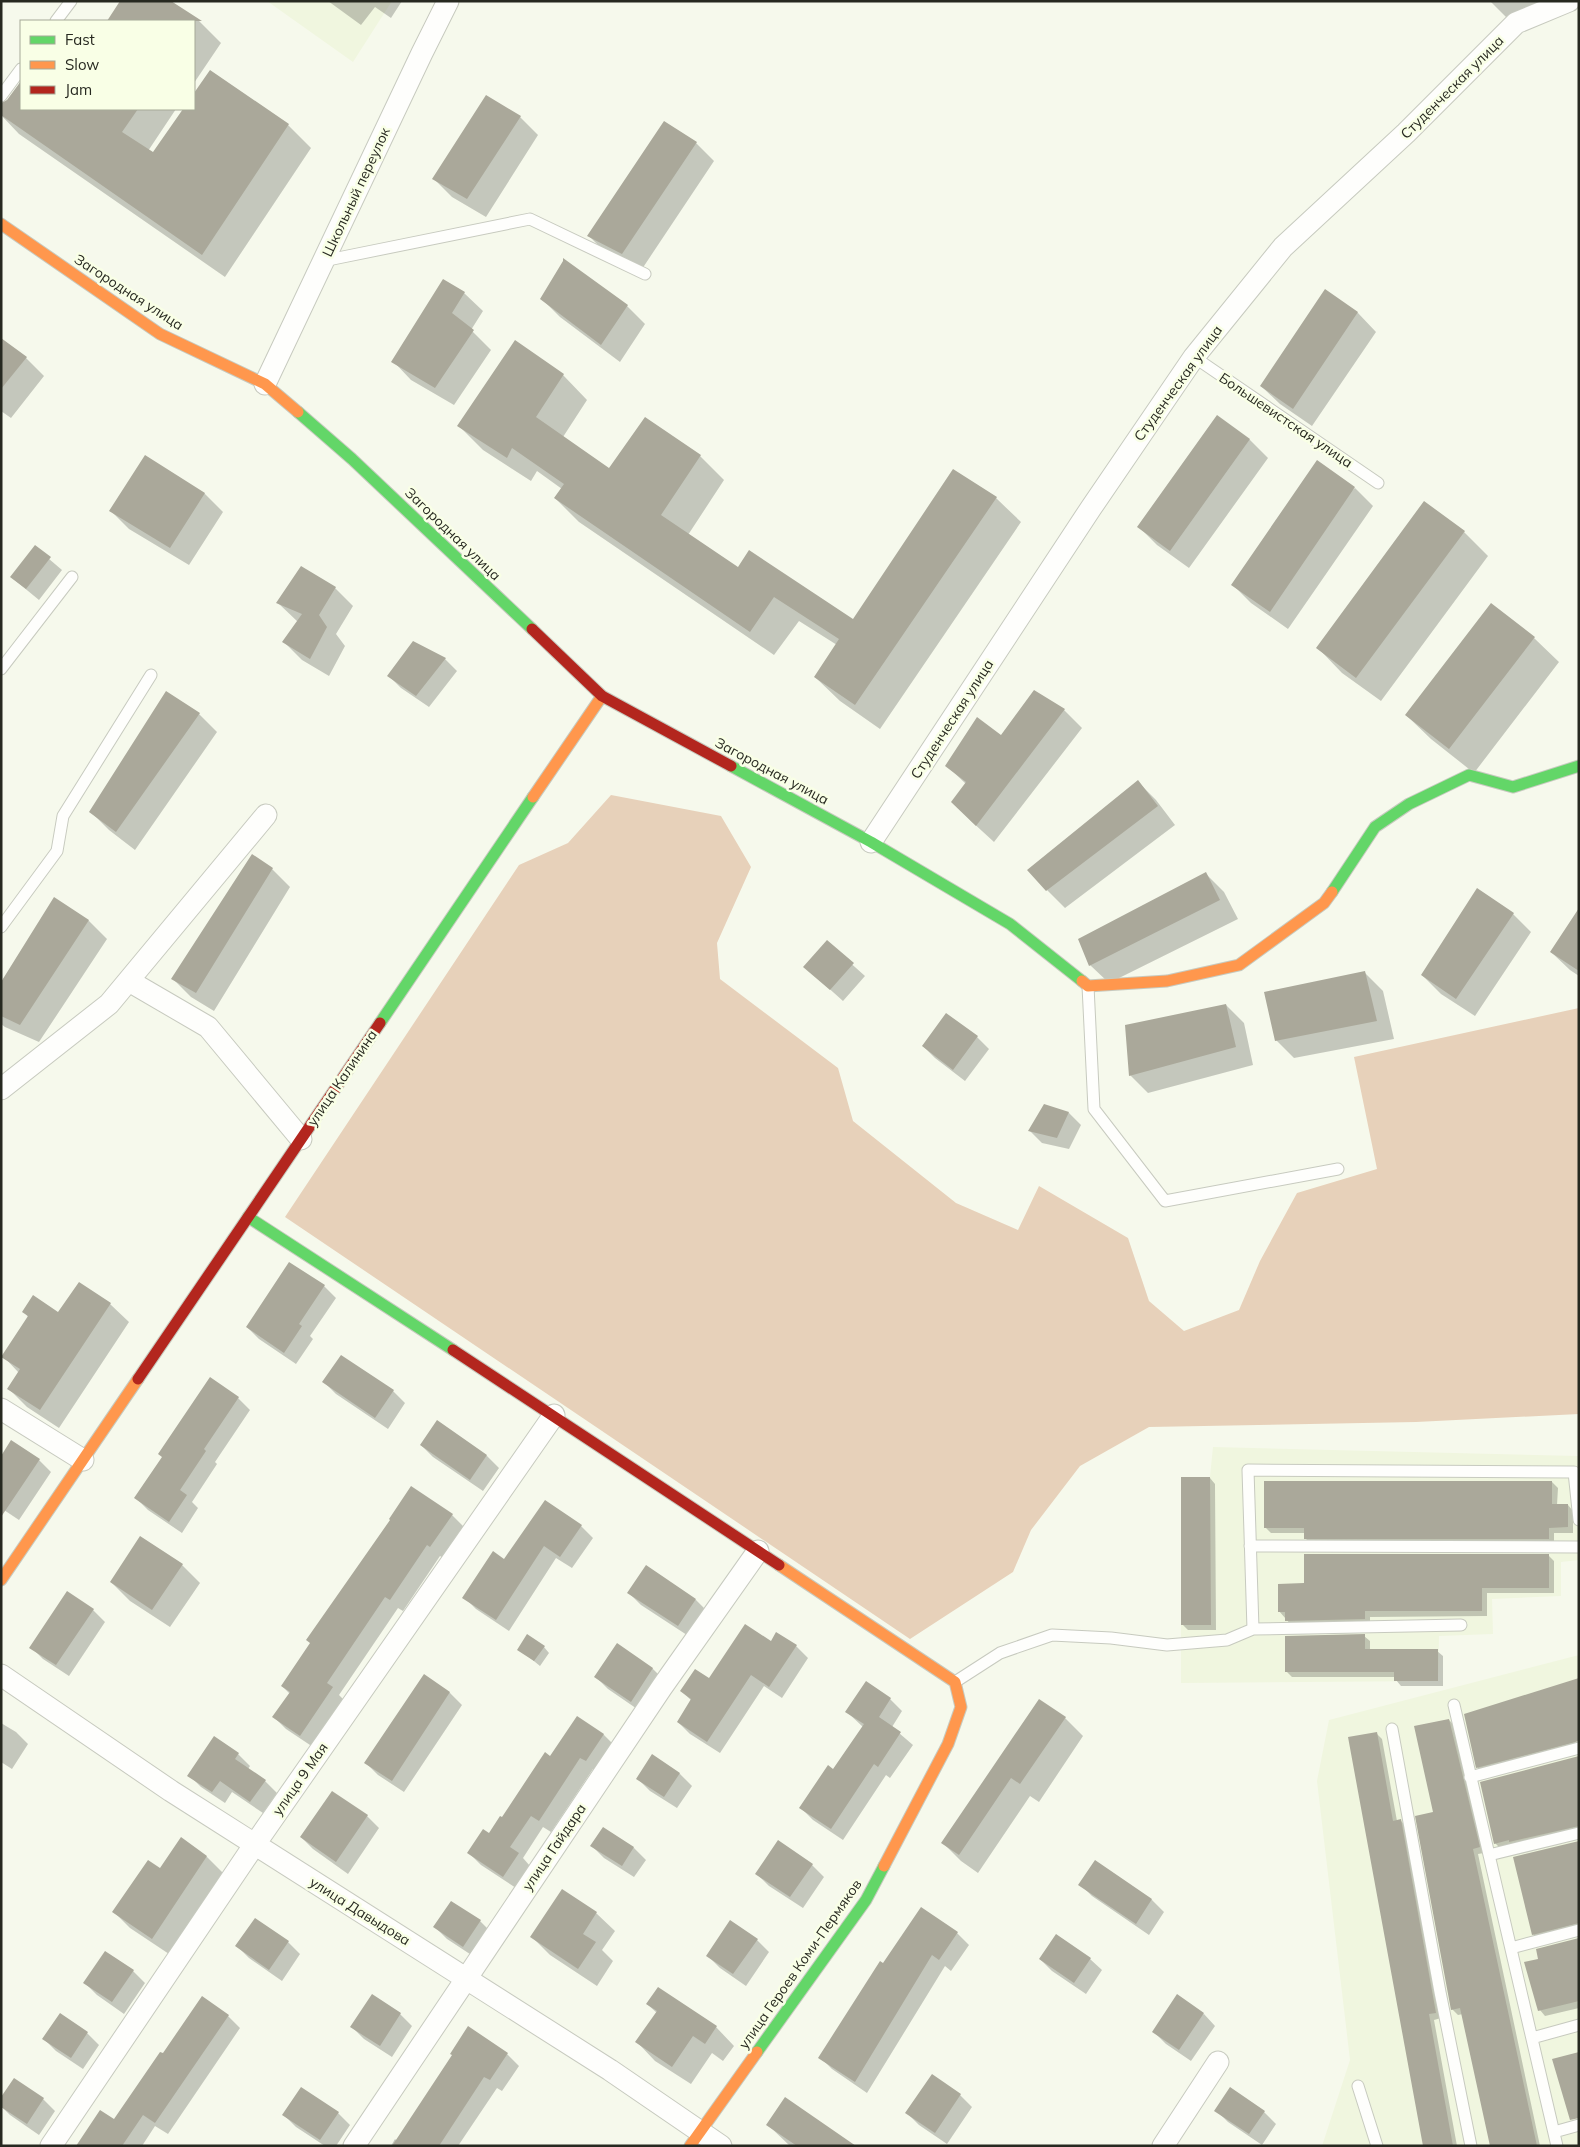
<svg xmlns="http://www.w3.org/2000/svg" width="1580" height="2147" font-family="Mulish,sans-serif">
  <rect width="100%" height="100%" fill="#f6f9ec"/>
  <path fill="#f0f6df" d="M267,1H392L353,62Z
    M1213,1447L1579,1456V1560L1561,1562V1596L1492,1599L1493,1634L1439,1636L1438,1681L1181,1683V1477H1210Z
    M1579,1655V2146H1322L1350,2060L1317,1781L1329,1720Z"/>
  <path fill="#e7d1ba" d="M611,795L721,816L751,867L717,943L720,979L838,1068L853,1121L956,1203L1018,1230L1039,1186L1128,1238L1149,1301L1184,1331L1239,1310L1260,1261L1297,1193L1377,1169L1354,1057L1579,1008V1414L1416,1422L1149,1427L1080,1466L1031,1530L1013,1572L910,1639L285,1217L519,865L568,843Z"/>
  <path fill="#0003" d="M121,1L198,20L221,43L194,83V21H108Z
    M328,1H402L391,18L375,7L361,25Z
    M1490,1H1552L1509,20Z
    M210,72L288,125L311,148L225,277L19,134L1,115V104L8,101L21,83V109H176L148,151L153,154L185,109H194V96Z
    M520,117L538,135L486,217L452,197L434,179Z
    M696,143L714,161L640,272L607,254L589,236Z
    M1325,291L1358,313L1376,332L1312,426L1280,404L1261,386Z
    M464,293L483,311L471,330L491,350L454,405L411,380L393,361Z
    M542,299L627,306L645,324L620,362L560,317Z
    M1,340L26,358L44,376L11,418L1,411Z
    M515,342L563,375L587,400L563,437L610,470L700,456L724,480L688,535L738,568L853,621L996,498L1021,522L880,729L840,701L815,677L837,645L799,621L774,655L579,522L555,498L562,489L537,471L531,481L483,450L459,426Z
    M1217,417L1250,440L1268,458L1189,568L1157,545L1139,527Z
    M146,457L205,494L223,512L189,565L129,529L111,511Z
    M1355,488L1373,506L1288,629L1251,603L1233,585Z
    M1464,532L1488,556L1381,701L1342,673L1318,648Z
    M35,547L62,570L39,600L11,577Z
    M335,588L353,606L336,634L345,646L329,676L302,660L284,642L298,622L278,603Z
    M1534,638L1559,662L1474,773L1431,739L1406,715Z
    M445,659L457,671L429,707L401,688L389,676Z
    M1034,692L1064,710L1082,728L994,842L970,820L966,784L947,766L1001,736Z
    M199,714L217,732L135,850L109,830L91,812Z
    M1138,782L1156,800L1175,825L1065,908L1047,890Z
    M272,869L290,887L214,1011L191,997L173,979Z
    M1206,874L1224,892L1238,919L1109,983L1090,965Z
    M55,899L89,921L107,939L39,1042L5,1027L1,1024V985Z
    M1579,910V976L1570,970L1551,952Z
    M1513,914L1531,932L1475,1016L1441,994L1422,975Z
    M827,942L865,976L843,1001L805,967Z
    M1365,973L1383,991L1394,1039L1294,1058L1276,1040Z
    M1226,1005L1244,1023L1253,1065L1148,1093L1130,1075Z
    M946,1015L977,1037L989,1049L965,1081L935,1058L923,1046Z
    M1045,1106L1069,1113L1081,1125L1069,1149L1042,1143L1030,1131Z
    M79,1283L110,1304L129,1322L59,1428L27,1407L9,1389L19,1373L3,1356L29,1318L24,1312L58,1314Z
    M324,1286L336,1298L310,1336L313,1339L296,1364L259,1339L247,1327Z
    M324,1382L393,1391L405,1403L388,1429L336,1394Z
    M238,1398L250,1410L215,1462L217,1464L192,1502L198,1508L182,1533L148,1510L136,1498Z
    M437,1422L487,1456L499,1468L483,1491L433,1457L421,1445Z
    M39,1460L51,1472L19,1520L1,1508Z
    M1210,1478L1215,1484L1216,1630H1188L1183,1625Z
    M1552,1482L1558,1488L1557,1505H1568L1573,1511V1533H1554V1545L1311,1544L1305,1538V1533H1271L1265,1527Z
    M452,1515L464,1527L443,1558L440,1556L403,1611L398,1608L339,1695L344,1700L313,1747L286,1729L274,1717L290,1694L282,1686L312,1644Z
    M581,1526L593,1538L572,1568L556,1558L509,1631L476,1609L464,1597L504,1561Z
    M1549,1556L1554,1561V1593H1487V1616L1370,1617V1625L1292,1626L1279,1611L1305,1585Z
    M182,1565L200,1583L170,1627L130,1601L111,1582Z
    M629,1593L696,1600L708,1612L690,1637L641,1605Z
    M93,1610L105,1622L69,1676L43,1659L31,1647Z
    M1364,1636L1370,1641V1651H1437L1443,1656V1686H1401L1396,1680V1677H1292L1286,1671Z
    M771,1642L796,1646L808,1658L782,1698L764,1686L720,1753L690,1734L678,1722L692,1701L681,1691L709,1680Z
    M544,1647L549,1653L540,1666L519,1649Z
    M652,1668L664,1680L643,1713L608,1689L596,1677Z
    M424,1676L450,1693L462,1705L404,1792L378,1775L366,1763Z
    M866,1683L890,1699L902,1711L892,1727L913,1745L890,1778L886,1775L843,1840L813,1820L801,1808L834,1771L863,1727L847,1712Z
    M577,1718L604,1735L616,1747L598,1772L593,1769L551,1832L543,1827L523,1858L530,1866L516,1888L481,1865L469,1853L489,1835L502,1819L551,1757Z
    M1065,1718L1083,1736L1039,1802L1030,1796L978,1873L961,1861L943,1843Z
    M1449,1720L1455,1726L1484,1853L1478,1854L1540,2146H1491L1463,2014L1458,2015L1452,2009L1435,1813Z
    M1,1723L16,1732L28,1744L12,1769L1,1762Z
    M1376,1733L1382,1739L1397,1821L1400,1820L1406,1826L1441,2018L1434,2020L1457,2146H1424Z
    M1575,1741L1577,1748L1483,1773L1477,1767Z
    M238,1754L250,1766L248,1769L265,1781L277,1793L263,1813L232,1792L225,1803L201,1787L189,1775Z
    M653,1756L680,1774L692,1786L677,1808L650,1791L638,1779Z
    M1579,1761V1832L1501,1849L1495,1843Z
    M367,1816L379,1828L348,1874L313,1849L301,1837Z
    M603,1828L634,1848L646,1860L634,1877L604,1858L592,1846Z
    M181,1839L207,1857L223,1873L169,1954L130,1928L114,1912L160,1870Z
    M1579,1842V1929L1539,1940L1533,1934Z
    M1095,1862L1152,1900L1164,1912L1149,1935L1092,1896L1080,1884Z
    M812,1865L824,1877L803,1908L769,1886L757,1874Z
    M562,1891L596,1913L615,1931L602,1950L613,1961L597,1986L550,1955L532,1937Z
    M451,1902L480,1921L492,1933L476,1958L447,1939L435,1927Z
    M255,1920L288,1942L300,1954L282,1981L249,1958L237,1946Z
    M957,1933L969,1945L951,1971L945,1966L867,2093L832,2069L820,2057L884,1965Z
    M1579,1939V2008L1545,2016L1540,2010V1960Z
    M757,1940L769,1952L746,1986L720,1968L708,1956Z
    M1040,1959H1090L1102,1970L1086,1994L1052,1971Z
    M133,1971L145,1983L124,2014L97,1995L85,1983Z
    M373,1996L400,2014L412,2026L392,2057L364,2039L352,2027Z
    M202,1998L228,2016L240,2028L168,2134L155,2126L142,2146H88L114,2121L163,2055Z
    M647,2004L716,2027L734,2046L723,2061L712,2053L691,2084L655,2061L637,2042L657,2013Z
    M1204,2014L1215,2026L1191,2061L1166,2044L1154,2032Z
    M60,2015L87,2033L99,2045L83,2069L56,2051L44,2039Z
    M507,2054L519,2066L502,2091L497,2088L458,2146H391L395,2139L397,2141Z
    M14,2079L43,2099L55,2111L39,2135L10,2115L1,2106Z
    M960,2095L972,2107L947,2144L919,2125L907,2113Z
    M1216,2110L1264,2112L1276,2124L1262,2145L1228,2122Z
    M338,2113L350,2125L336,2146H325L296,2127L284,2115Z
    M768,2125L851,2146H790Z"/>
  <path fill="#aaa89a" d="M120,1H171L202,21H107Z
    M210,70L289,124L202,255L1,115V103L7,100L21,81V109H138L122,132L153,152L183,109H194V93Z
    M486,95L521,116L467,199L432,179Z
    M664,121L697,142L622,254L587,236Z
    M563,258L628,305L601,345L540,299L563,261Z
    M443,279L465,292L452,313L474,330L435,388L391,362Z
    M1325,289L1358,312L1293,409L1260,386Z
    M1,338L27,357L1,389Z
    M515,340L564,374L536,417L609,468L645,417L701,455L661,515L738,567L749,550L853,619L953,469L997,497L855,705L814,677L839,639L774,597L750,632L554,498L564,484L512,448L507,458L457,426Z
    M1217,415L1250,439L1170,551L1137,527Z
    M145,455L205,493L170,548L109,511Z
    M1317,460L1355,487L1270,612L1231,585Z
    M1424,501L1465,531L1356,678L1316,648Z
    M35,545L51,557L26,589L10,577Z
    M301,566L336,587L319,615L327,627L310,659L282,642L302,614L276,603Z
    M1491,603L1535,637L1449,749L1405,715Z
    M413,641L446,658L416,696L387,676Z
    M1034,690L1065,709L976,826L951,802L966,782L945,766L977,717L1001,735Z
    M166,691L200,713L116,832L89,812Z
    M1138,780L1158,806L1046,891L1027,870Z
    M252,854L273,868L196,993L171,979Z
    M1206,872L1220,900L1089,966L1078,939Z
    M1477,888L1514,913L1456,999L1421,975Z
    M54,897L89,920L20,1025L1,1016V982Z
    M1579,908V971L1550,952Z
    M827,940L854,963L830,990L803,967Z
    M1365,971L1377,1021L1275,1041L1264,992Z
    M1226,1004L1236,1047L1129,1076L1125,1025Z
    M946,1013L978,1036L953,1070L922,1046Z
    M1044,1104L1069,1112L1057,1138L1028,1131Z
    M289,1262L325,1285L299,1324L302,1326L284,1353L246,1327Z
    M79,1282L111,1303L40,1410L7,1389L20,1369L1,1357L28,1316L22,1312L33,1295L58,1312Z
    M341,1355L394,1390L375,1418L322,1382Z
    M210,1377L239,1397L204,1449L206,1451L180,1490L187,1495L169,1522L134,1498L162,1457L158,1454Z
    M437,1420L487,1455L470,1480L420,1445Z
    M11,1440L40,1459L1,1517V1456Z
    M1181,1477H1210L1211,1625H1181Z
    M1264,1481H1552V1504H1568V1527L1549,1528V1539H1304V1528H1264Z
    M411,1486L453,1514L430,1547L427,1545L390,1600L385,1597L327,1683L333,1687L300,1736L272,1717L290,1692L281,1686L310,1643L306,1640L390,1520L389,1519Z
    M545,1500L582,1525L560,1557L544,1546L496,1620L462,1598L493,1551L504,1559Z
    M140,1536L183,1564L152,1610L110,1582Z
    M1304,1554H1549V1588H1482V1611H1365V1619L1285,1621V1612H1278V1584L1304,1583Z
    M646,1565L696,1599L678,1626L627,1593Z
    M67,1591L94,1609L56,1665L29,1648Z
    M745,1624L771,1641L776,1632L797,1645L769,1687L751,1675L707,1742L677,1722L691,1699L680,1691L695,1669L709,1678Z
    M527,1634L545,1646L534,1661L517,1650Z
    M1365,1634V1649H1438V1681H1394V1672H1285V1636Z
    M617,1643L653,1668L631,1702L594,1677Z
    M424,1674L450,1692L392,1781L364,1763Z
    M1579,1678V1741L1476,1768L1464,1714Z
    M866,1681L891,1698L879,1717L901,1732L878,1767L874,1764L831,1829L799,1808L828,1765L833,1769L864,1724L845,1712Z
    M1039,1699L1066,1717L1020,1784L1011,1778L959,1855L941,1843Z
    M577,1716L604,1734L586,1761L580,1758L539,1821L531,1816L510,1847L519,1853L503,1877L467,1853L483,1829L489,1833L500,1816L502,1817L545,1752L550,1756Z
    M1449,1719L1480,1847L1473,1849L1537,2146H1490L1460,2008L1451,2010L1415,1816L1433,1812L1414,1726Z
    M1377,1732L1393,1821L1401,1819L1436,2013L1429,2014L1453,2146H1423L1348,1737Z
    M214,1736L239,1753L235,1759L266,1780L250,1802L220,1781L212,1792L187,1776Z
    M652,1754L680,1773L664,1797L636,1779Z
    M1579,1756V1826L1509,1842V1840L1494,1844L1480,1782Z
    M332,1791L368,1815L336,1862L300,1837Z
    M603,1827L634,1847L622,1866L590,1846Z
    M181,1837L207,1856L152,1939L112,1912L148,1860L160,1868Z
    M778,1840L813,1864L790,1897L755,1874Z
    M1579,1841V1923L1532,1935L1513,1857Z
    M1095,1860L1152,1899L1136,1924L1078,1885Z
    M562,1889L597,1912L583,1934L596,1942L578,1969L530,1937Z
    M451,1901L481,1920L463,1947L433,1927Z
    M921,1907L958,1932L939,1960L932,1955L855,2082L818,2058L880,1961L883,1963Z
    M255,1918L289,1941L269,1970L235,1946Z
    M730,1920L758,1939L733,1974L706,1956Z
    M1056,1934L1091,1958L1074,1983L1039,1959Z
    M1579,1938V2001L1538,2011L1524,1962L1538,1959L1536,1949Z
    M105,1951L134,1970L112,2002L83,1983Z
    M658,1987L717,2026L705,2044L693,2036L672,2067L635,2042L657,2011L646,2004Z
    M372,1994L401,2013L380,2046L350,2027Z
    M1177,1994L1204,2013L1179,2050L1152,2032Z
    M202,1996L229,2015L155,2123L143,2115L122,2146H76L100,2110L114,2119L160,2052L163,2053Z
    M60,2013L88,2032L71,2058L42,2039Z
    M468,2026L508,2053L490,2080L484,2077L439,2146H392L452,2055L450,2054Z
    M1579,2052V2118L1570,2120L1552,2059Z
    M932,2074L961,2094L935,2133L905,2113Z
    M14,2078L44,2098L27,2124L1,2107V2097Z
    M301,2087L339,2112L320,2140L282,2115Z
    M1230,2087L1265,2111L1249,2134L1214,2111Z
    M785,2097L856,2146H797L766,2125Z"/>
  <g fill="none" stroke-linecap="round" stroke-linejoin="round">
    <defs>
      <path id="lane" d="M56,21L71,1
        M1,96L21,69
        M323,261L530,219L645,274
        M1194,357L1378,483
        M1,669L72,577
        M1,927L57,851L63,816L151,675
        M1088,986L1094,1109L1165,1201L1338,1169
        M1250,1546L1579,1547
        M1461,1625L1253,1629L1248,1470L1574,1472L1579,1520
        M955,1682L1000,1653L1052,1635L1111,1638L1167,1645L1227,1640L1253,1629
        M1454,1705L1557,2146
        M1392,1729L1440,1992L1471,2146
        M1470,1777L1579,1748
        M1489,1855L1579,1833
        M1511,1948L1579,1930
        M1532,2038L1579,2025
        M1358,2086L1377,2146
        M1554,2132L1579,2125"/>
      <path id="street" d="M265,384L422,53L448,1
        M871,842L1091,508L1194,357L1283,247L1406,133L1516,23L1569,1
        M129,981L208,1027L301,1139
        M1,1089L109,1004L266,815
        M1,1409L83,1460
        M1,1675L171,1791L610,2070L721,2146
        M51,2146L255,1844L554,1415
        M354,2146L662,1687L758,1551
        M1163,2146L1218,2062"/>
      <path id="fast" d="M298,412L352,459L532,629
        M731,766L871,842L1010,924L1082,981
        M1332,892L1375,827L1409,804L1469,775L1513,787L1579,766
        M380,1023L533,797
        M248,1217L453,1350
        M757,2052L866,1900L884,1866"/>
      <path id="slow" d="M1,224L160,334L265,384L298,412
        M533,797L602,696
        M1082,981L1088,986L1167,981L1239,965L1324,903L1332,892
        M779,1565L955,1682L961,1707L948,1744L884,1866
        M1,1580L138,1379
        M690,2146L757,2052"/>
      <path id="jam" d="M532,629L602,696L731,766
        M453,1350L779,1565
        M138,1379L380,1023"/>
    </defs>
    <use href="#lane" stroke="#c7cabf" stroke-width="13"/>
    <use href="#street" stroke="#c7cabf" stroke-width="23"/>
    <use href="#fast" stroke="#c7cabf" stroke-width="13"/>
    <use href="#slow" stroke="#c7cabf" stroke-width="13"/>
    <use href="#jam" stroke="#c7cabf" stroke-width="13"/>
    <use href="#lane" stroke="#fefefc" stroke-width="11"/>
    <use href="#street" stroke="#fefefc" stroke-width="21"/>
    <use href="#fast" stroke="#63d668" stroke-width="11"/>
    <use href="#slow" stroke="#ff974d" stroke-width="11"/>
    <use href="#jam" stroke="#b3261e" stroke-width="11"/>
  </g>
  <g text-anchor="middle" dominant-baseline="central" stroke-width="5" stroke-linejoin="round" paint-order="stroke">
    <g font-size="14" fill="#272920" stroke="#f9ffe6">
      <text transform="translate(1452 87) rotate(-45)">Студенческая улица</text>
      <text transform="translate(356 192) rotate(-65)">Школьный переулок</text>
      <text transform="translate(129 292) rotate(33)">Загородная улица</text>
      <text transform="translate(1178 383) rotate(-54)">Студенческая улица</text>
      <text transform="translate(1286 420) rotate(34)">Большевистская улица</text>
      <text transform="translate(453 534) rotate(44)">Загородная улица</text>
      <text transform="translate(952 719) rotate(-57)">Студенческая улица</text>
      <text transform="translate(772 771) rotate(28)">Загородная улица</text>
      <text transform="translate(342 1078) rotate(-56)">улица Калинина</text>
      <text transform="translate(300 1779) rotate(-55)">улица 9 Мая</text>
      <text transform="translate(554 1847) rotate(-56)">улица Гайдара</text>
      <text transform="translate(360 1911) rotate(32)">улица Давыдова</text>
      <text transform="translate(800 1964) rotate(-55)">улица Героев Коми-Пермяков</text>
    </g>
  </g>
  <rect width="1580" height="2147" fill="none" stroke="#272920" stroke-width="5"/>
  <rect x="20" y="20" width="175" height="90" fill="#f9ffe6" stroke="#a5a997"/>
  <rect x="30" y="36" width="25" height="8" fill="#63d668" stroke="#a5a997"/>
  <text x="65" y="45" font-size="15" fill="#272920">Fast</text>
  <rect x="30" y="61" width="25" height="8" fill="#ff974d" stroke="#a5a997"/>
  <text x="65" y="70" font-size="15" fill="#272920">Slow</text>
  <rect x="30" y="86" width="25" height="8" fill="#b3261e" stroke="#a5a997"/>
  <text x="65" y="95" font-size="15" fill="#272920">Jam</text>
</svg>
